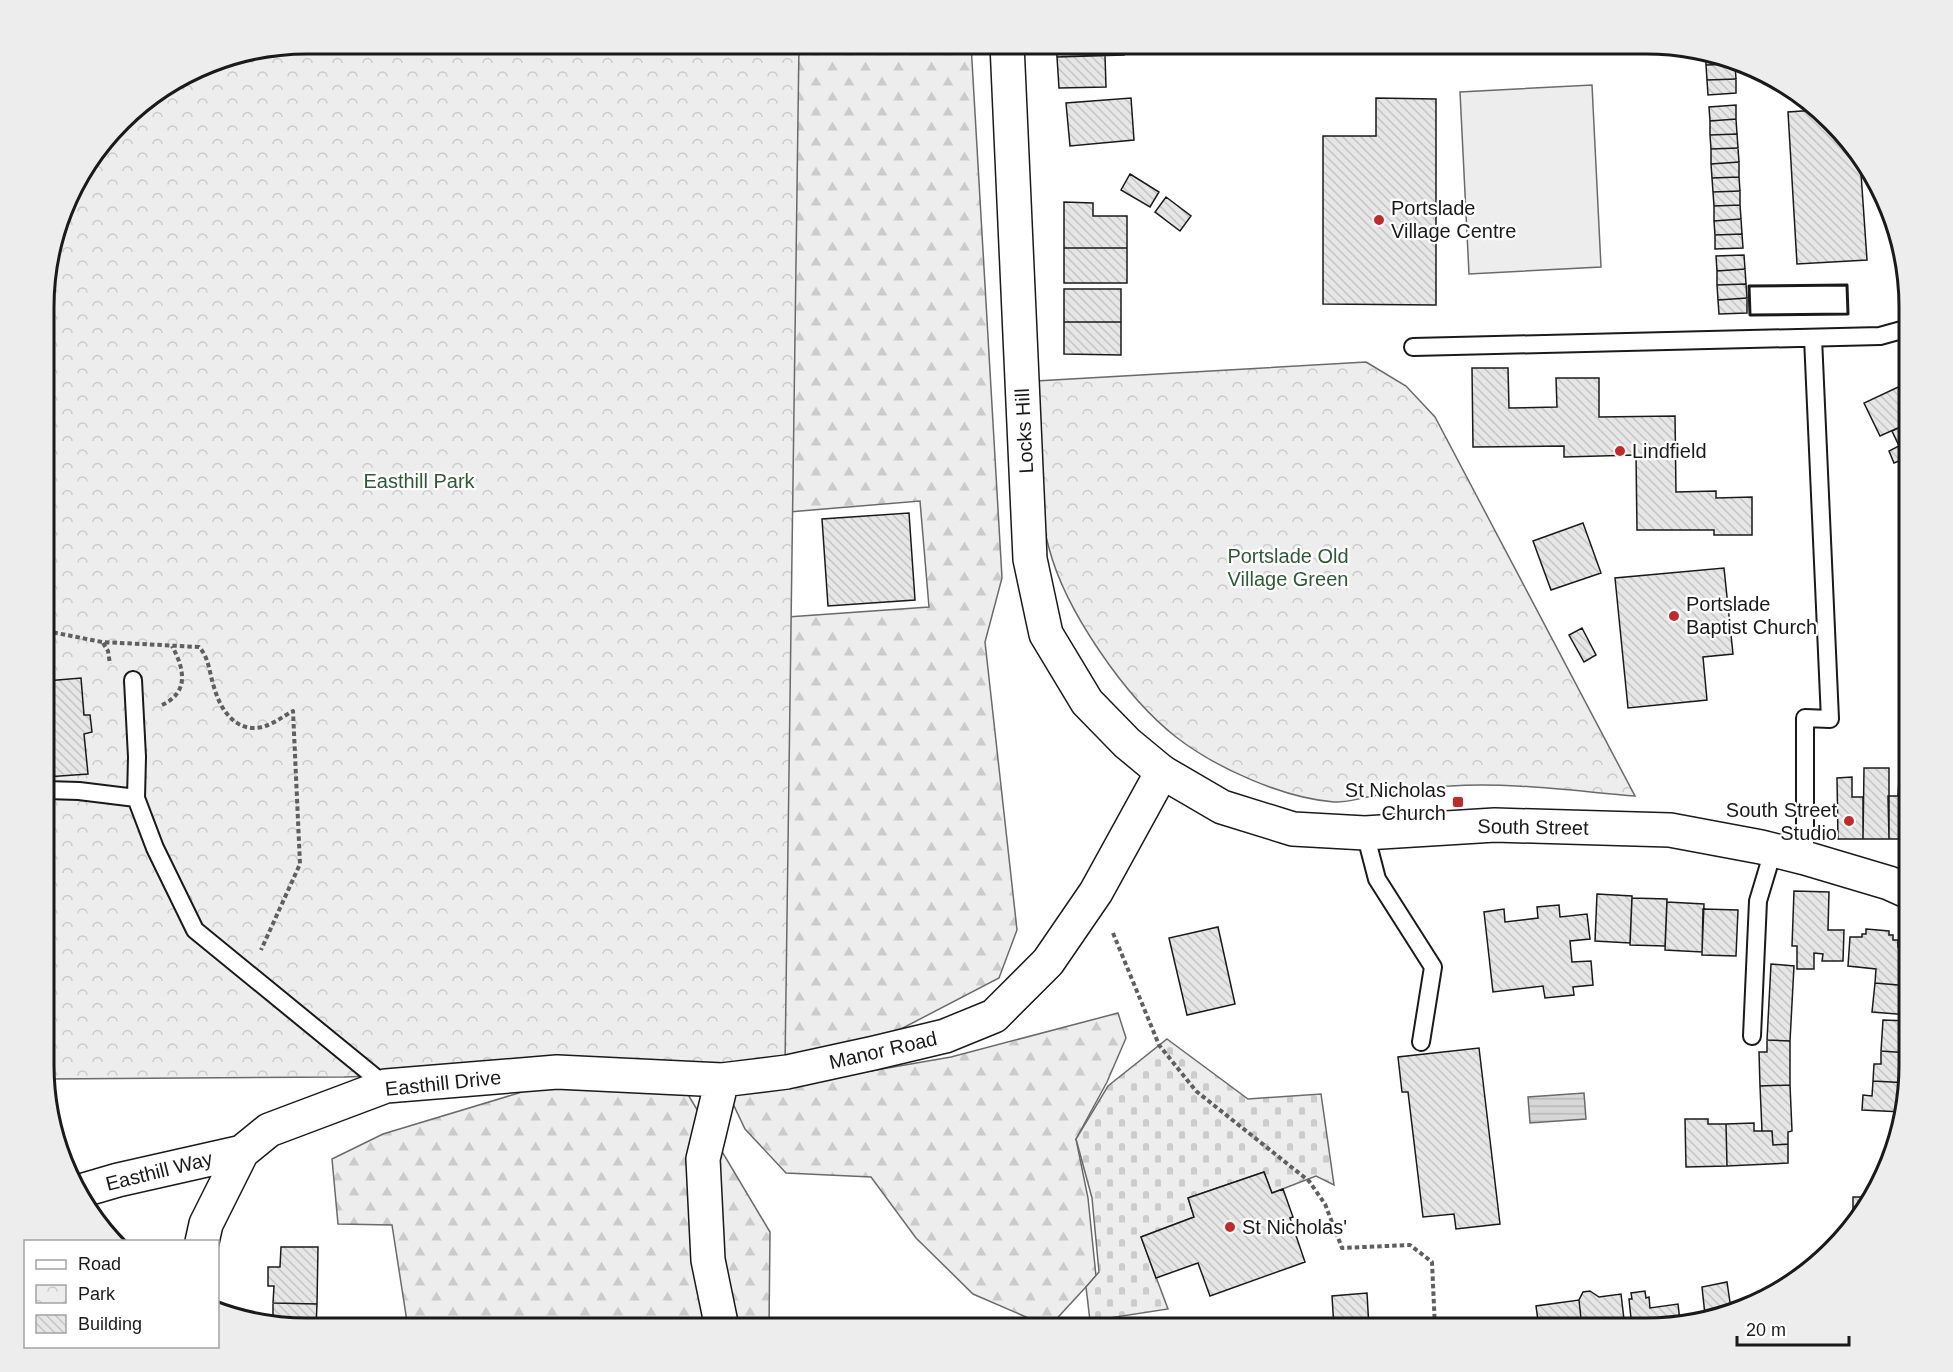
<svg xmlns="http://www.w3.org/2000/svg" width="1953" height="1372" font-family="Helvetica,sans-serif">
  <defs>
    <pattern id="forest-firs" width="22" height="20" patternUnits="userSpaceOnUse" patternTransform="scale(1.5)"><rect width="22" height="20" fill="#ededed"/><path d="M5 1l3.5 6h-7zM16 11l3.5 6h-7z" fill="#cbcbcb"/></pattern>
    <pattern id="cemetery-stones" width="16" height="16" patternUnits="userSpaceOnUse" patternTransform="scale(1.5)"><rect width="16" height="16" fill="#ededed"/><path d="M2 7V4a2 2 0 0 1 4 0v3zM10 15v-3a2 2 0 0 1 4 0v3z" fill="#cbcbcb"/></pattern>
    <pattern id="park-crowns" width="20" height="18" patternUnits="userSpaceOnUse" patternTransform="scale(1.5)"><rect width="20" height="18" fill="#ededed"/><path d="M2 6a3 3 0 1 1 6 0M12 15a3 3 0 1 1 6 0" fill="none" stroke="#cbcbcb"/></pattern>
    <pattern id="water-rules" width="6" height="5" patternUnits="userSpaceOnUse" patternTransform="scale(1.5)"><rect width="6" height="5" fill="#d7d7d7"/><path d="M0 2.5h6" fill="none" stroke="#b8b8b8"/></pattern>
    <pattern id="building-back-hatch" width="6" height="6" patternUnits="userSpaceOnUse" patternTransform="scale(1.5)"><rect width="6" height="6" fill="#e6e6e6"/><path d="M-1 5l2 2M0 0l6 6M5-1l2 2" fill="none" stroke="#c5c5c5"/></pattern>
  </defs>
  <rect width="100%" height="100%" fill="#fff"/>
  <path fill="url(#forest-firs)" stroke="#6a6a6a" stroke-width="1.5" d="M743,44H971L1002,578L985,642L1017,930L999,978L795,1084L951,1057L1118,1013L1126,1038L1107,1082L1076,1139L1088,1198L1096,1276L1049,1327L973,1294L916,1238L871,1177L786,1173L745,1129L698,1030L730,621L929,607L920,501L752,515Z
    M585,1073L677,1076L770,1232L769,1328H408L392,1225L338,1224L332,1159L383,1134Z"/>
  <path fill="url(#cemetery-stones)" stroke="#6a6a6a" stroke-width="1.5" d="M1167,1039L1248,1099L1321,1094L1334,1185L1316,1176L1272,1193L1264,1172L1188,1198L1194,1217L1141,1237L1168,1309L1090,1321L1086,1287L1099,1272L1092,1198L1076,1139L1108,1086Z"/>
  <path fill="url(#park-crowns)" stroke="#6a6a6a" stroke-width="1.5" d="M307,44H799L785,1064L344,1077L46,1079V273L71,190L133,109L206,63Z
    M1366,362L1406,386L1435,417L1635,796C1574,791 1511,782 1450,786C1426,787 1402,790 1378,795C1364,797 1347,803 1334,802C1283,798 1216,768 1176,737C1125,697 1065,610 1049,548C1034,495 1038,436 1036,381Z"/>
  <path fill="#ededed" stroke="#6a6a6a" stroke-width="1.5" d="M1592,85L1601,267L1469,274L1460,92Z"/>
  <path fill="url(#water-rules)" stroke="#6a6a6a" stroke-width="1.5" d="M1584,1093L1586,1119L1530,1123L1528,1097Z"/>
  <path fill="url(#building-back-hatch)" stroke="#1a1a1a" stroke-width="1.5" d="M1057,44H1123L1124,55L1057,57Z
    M1706,53L1731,58L1735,59V64L1706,65Z
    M1105,55L1106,87L1059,88L1057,57Z
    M1735,64L1736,79L1707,80L1706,65Z
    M1736,79V93L1708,95L1707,80Z
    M1131,98L1134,140L1070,146L1066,103Z
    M1376,98L1436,99V305L1323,304V136H1376Z
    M1736,105V119L1710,121L1709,107Z
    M1817,110L1860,159L1867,260L1797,264L1788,112Z
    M1736,119L1737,134L1710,135V121Z
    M1737,134L1738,148L1711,149L1710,135Z
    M1738,148L1739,162L1711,164V149Z
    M1739,162V177L1712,178L1711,164Z
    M1130,174L1159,192L1150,207L1121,190Z
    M1739,177L1740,191L1713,192L1712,178Z
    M1740,191V205L1714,206L1713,192Z
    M1166,197L1191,216L1180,231L1155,212Z
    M1064,202L1093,203V216H1127V248H1064Z
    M1740,205L1741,219L1714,221V206Z
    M1741,219L1742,234L1715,235L1714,221Z
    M1742,234L1743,248L1715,249V235Z
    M1064,248H1127V283H1064Z
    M1744,255L1745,269L1717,271L1716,256Z
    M1745,269L1746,284L1717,285V271Z
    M1746,284L1747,298L1718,300L1717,285Z
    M1064,289H1121V322H1064Z
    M1747,298V313L1719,314L1718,300Z
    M1064,322H1121V355L1064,354Z
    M1472,368H1508L1509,408L1557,407L1556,378H1599V417L1675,416L1676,492L1716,491V498L1752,497V535H1714V530H1637L1636,455L1564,457V446L1473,447Z
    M1909,382V423L1880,436L1864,403Z
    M1909,423V464L1906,458L1894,463L1889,451L1899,446L1892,431Z
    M909,513L915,600L828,606L822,519Z
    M1583,523L1601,573L1551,590L1533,541Z
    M1724,568L1733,654L1703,657L1707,700L1628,708L1615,578Z
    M1582,628L1596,655L1584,662L1569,635Z
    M81,678L84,715H90L92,732L84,734L88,774L46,777V681Z
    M1864,768H1889V839H1863Z
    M1852,777V797H1863V839H1838L1837,778Z
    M1899,780H1909V839H1889L1888,796H1898Z
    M1794,891L1829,892L1828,930H1844L1843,961H1822L1823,954L1814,953V969H1797V946H1792Z
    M1597,894L1632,896L1630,943L1595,941Z
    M1632,898L1667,899L1665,946L1630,945Z
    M1667,902L1704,904L1702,952L1665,950Z
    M1559,905L1560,917L1587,914L1590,939L1570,941L1572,962L1591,961L1593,985L1573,987L1574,995L1545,998L1543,986L1493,992L1484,912L1504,909L1505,922L1538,918L1537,907Z
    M1703,909L1738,910L1736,956L1702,955Z
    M1218,927L1235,1004L1187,1015L1169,938Z
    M1866,929L1889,931V935H1893V940H1898V947H1902L1903,939H1909V986L1875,983L1876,969L1848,966L1850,937H1862V934H1866Z
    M1771,964L1794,966L1790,1041L1767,1040Z
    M1875,983L1909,986V1015L1872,1012Z
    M1883,1020L1909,1021V1053L1881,1051Z
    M1767,1040L1790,1041V1085L1760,1086L1759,1052H1767Z
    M1479,1048L1500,1224L1456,1229L1454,1214L1423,1217L1408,1092H1402L1398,1057Z
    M1881,1051L1909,1053V1083L1873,1081L1874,1064H1881Z
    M1873,1081L1909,1083L1903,1112L1862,1110L1863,1095L1872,1096Z
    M1790,1085L1792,1131L1788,1132V1144L1773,1145L1772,1131H1762L1760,1086Z
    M1685,1119H1708V1124H1726L1727,1166L1686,1167Z
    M1754,1123V1131H1772L1773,1145L1788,1144V1163L1727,1166L1726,1124Z
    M1890,1132H1899L1895,1150H1890Z
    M1880,1160H1890L1880,1180Z
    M1264,1172L1272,1193L1283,1189L1293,1217L1290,1218L1305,1262L1210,1296L1198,1263L1156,1278L1141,1237L1194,1217L1188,1198Z
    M1868,1188H1875L1861,1215L1853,1214V1197H1868Z
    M281,1247H318L317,1304L273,1303L274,1286H268V1267H280Z
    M1727,1282L1731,1309L1705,1315L1702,1287Z
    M1590,1291L1599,1297L1621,1294L1625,1328H1582L1579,1300L1583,1292Z
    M1645,1291L1646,1298L1649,1297L1650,1308L1678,1304L1680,1321L1647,1328H1632L1629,1299H1632L1631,1293Z
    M1367,1293L1369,1328H1334L1332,1296Z
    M1579,1300L1582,1328H1539L1536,1306Z
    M273,1303L317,1304L316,1328H290L273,1325Z"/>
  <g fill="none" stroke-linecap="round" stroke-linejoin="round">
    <defs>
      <path id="service" d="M1413,347L1880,336L1909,328
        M133,680L137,757L136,798L155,848L195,930L386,1086
        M46,790L79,791L136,798
        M1365,833L1377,879L1433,967L1421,1042
        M1805,858V718L1830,719L1813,338
        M1752,1036L1758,901L1773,851"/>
      <path id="minor" d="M77,1192L118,1180L242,1152
        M202,1242L206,1224L242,1152L269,1130L386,1086L557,1072L722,1080
        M722,1328L708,1260L703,1159L722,1080L787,1072L874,1053L945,1036L994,1016L1048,962L1096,892L1162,772"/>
      <path id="tertiary" d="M1007,44L1030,559L1046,634L1087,702L1127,743L1162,772L1222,807L1293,829L1365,833L1495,825L1670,830L1761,847L1805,858L1889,883L1909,892"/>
    </defs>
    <use href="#service" stroke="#1a1a1a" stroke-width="20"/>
    <use href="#minor" stroke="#1a1a1a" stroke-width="36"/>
    <use href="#tertiary" stroke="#1a1a1a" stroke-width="36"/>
    <path stroke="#5f5f5f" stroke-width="4" stroke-dasharray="4.5 3" stroke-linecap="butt" d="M46,631L102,642L199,647C210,659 209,674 215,690C220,708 234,729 255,728C268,728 282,717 293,711L300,864L261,950
      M103,643L108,651L110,664
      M162,705C190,692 184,668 172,646
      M1113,933L1159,1045L1196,1091L1309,1181L1325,1204L1342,1248L1410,1245L1432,1262L1435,1328"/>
    <use href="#service" stroke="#fff" stroke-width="16"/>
    <use href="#minor" stroke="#fff" stroke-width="33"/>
    <use href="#tertiary" stroke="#fff" stroke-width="33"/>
    <path stroke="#1a1a1a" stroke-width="3" d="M1847,285L1848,314L1750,315L1749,286Z"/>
  </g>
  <g fill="#c62828" stroke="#fff" stroke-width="2">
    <circle cx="1379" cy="220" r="6"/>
    <circle cx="1620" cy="451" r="6"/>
    <circle cx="1674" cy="616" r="6"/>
    <rect x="1452" y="796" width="12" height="12" rx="3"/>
    <circle cx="1849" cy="821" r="6"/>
    <circle cx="1230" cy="1227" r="6"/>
  </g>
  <g text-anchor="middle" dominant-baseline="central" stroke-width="4.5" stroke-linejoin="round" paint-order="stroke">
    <g font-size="20" fill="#1a1a1a" stroke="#fff" text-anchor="start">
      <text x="1391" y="208">Portslade<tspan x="1391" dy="23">Village Centre</tspan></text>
      <text x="1632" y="451">Lindfield</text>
      <text x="1686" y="604">Portslade<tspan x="1686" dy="23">Baptist Church</tspan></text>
      <text x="1446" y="790" text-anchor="end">St Nicholas<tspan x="1446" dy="23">Church</tspan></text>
      <text x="1837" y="810" text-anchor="end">South Street<tspan x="1837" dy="23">Studio</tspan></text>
      <text x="1242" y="1227">St Nicholas'</text>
    </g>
    <g font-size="20" fill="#1a1a1a" stroke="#fff">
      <text transform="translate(1024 431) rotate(-93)">Locks Hill</text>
      <text transform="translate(1533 827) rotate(1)">South Street</text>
      <text transform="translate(883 1050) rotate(-13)">Manor Road</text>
      <text transform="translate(443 1083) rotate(-6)">Easthill Drive</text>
      <text transform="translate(159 1171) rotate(-14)">Easthill Way</text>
    </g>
    <g font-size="20" fill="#2b5a34" stroke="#fff">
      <text x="419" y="481">Easthill Park</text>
      <text x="1288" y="556">Portslade Old<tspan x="1288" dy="23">Village Green</tspan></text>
    </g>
  </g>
  <path d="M0 0H1953V1372H0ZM307 54H1646A253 253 0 0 1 1899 307V1065A253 253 0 0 1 1646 1318H307A253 253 0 0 1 54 1065V307A253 253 0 0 1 307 54Z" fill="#ededed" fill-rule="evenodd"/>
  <path fill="none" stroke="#1a1a1a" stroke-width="3" d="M307 54H1646A253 253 0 0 1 1899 307V1065A253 253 0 0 1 1646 1318H307A253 253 0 0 1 54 1065V307A253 253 0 0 1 307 54Z"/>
  <rect x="24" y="1240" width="195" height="108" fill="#ffffff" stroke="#a3a3a3" stroke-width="1.5"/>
  <rect x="36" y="1260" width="30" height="9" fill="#ffffff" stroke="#a3a3a3" stroke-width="1.5"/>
  <text x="78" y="1270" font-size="18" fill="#1a1a1a">Road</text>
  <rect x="36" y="1285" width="30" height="18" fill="url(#park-crowns)" stroke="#a3a3a3" stroke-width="1.5"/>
  <text x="78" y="1300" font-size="18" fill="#1a1a1a">Park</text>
  <rect x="36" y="1315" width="30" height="18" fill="url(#building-back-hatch)" stroke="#a3a3a3" stroke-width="1.5"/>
  <text x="78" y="1330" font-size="18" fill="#1a1a1a">Building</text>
  <path d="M1737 1336v9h112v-9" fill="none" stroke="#1a1a1a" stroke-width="3"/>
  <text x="1746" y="1336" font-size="18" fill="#1a1a1a" stroke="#ffffff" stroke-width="4.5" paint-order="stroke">20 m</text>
</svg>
